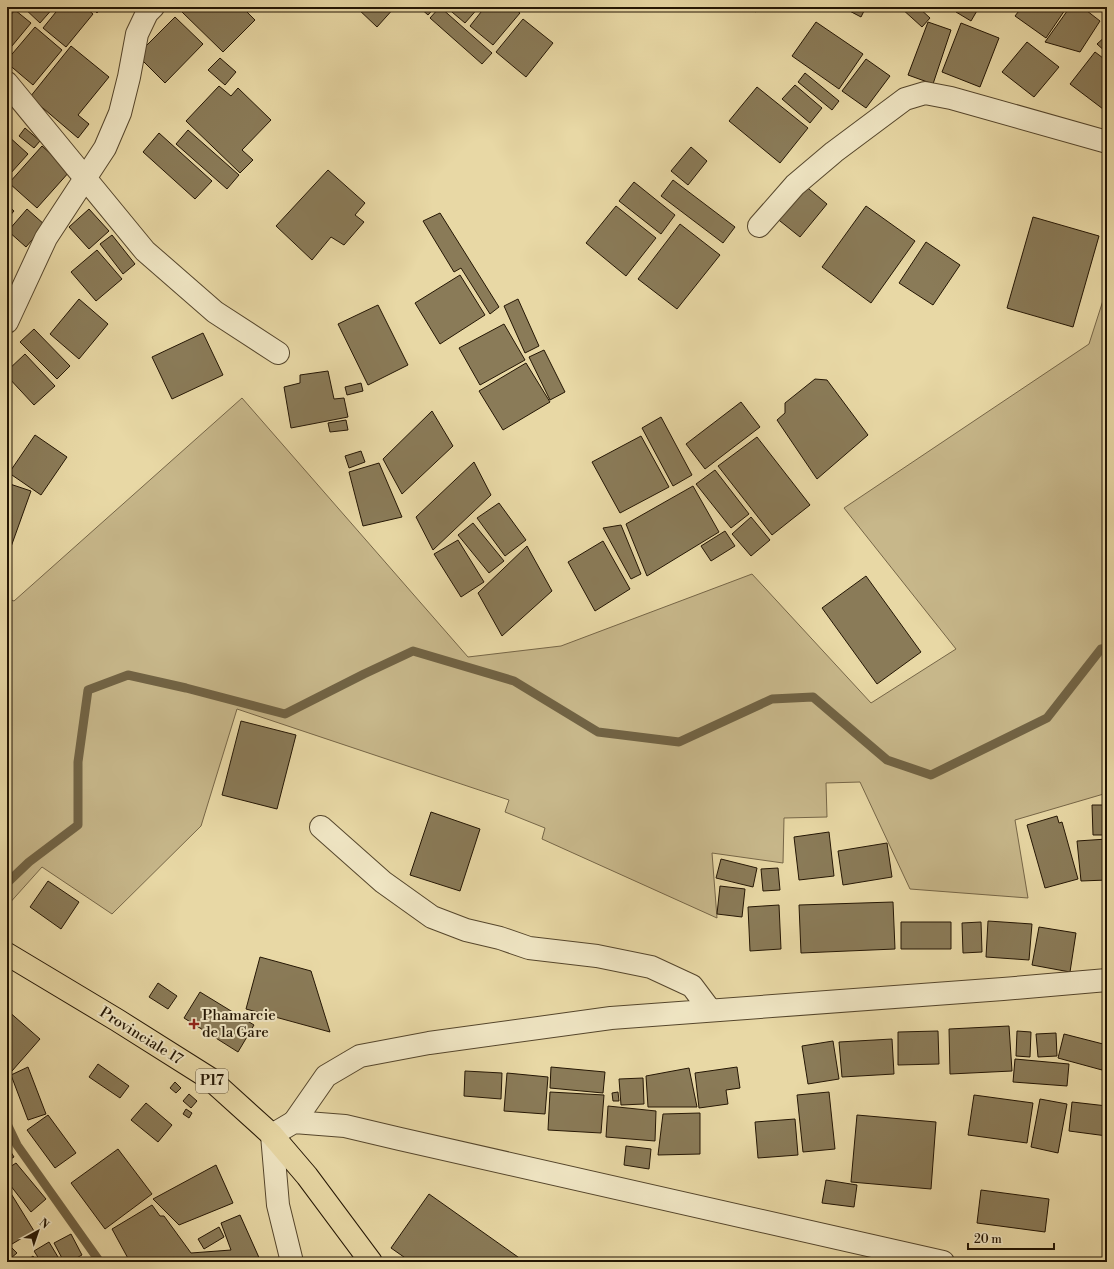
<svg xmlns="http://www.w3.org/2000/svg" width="1114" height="1269" font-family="'Libre Bodoni',serif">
  <rect width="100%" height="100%" fill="#e8d8a5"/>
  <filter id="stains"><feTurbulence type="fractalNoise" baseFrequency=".005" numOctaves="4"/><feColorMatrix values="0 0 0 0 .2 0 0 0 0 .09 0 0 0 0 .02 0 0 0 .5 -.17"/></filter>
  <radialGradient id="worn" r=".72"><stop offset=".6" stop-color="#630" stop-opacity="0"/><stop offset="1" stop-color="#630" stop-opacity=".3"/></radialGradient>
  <path fill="#c7b78a" stroke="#766647" d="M1107,288V793L1015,820L1028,898L910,889L860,782L826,783L827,817L784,818L783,863L712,853L717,918L542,839L545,828L505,812L509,800L237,709L201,826L112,914L42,867L7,906V598L14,601L242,398L468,657L561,646L752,574L871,703L956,649L844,508L1089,344Z"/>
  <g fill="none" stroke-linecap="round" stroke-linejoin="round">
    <path stroke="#716344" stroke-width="9" d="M7,883L29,862L78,825V762L88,690L128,675L186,688L285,714L364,674L413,651L514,681L598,732L679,742L772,699L813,697L887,760L931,775L1047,718L1101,649L1107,648
      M7,1124L17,1145L100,1262"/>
  </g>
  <path fill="#8a7b58" stroke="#241604" d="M23,7H54L40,23Z
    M60,7H85L93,14L66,47L43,28Z
    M91,7H102L97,13Z
    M187,7H242L255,20L223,52L182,12Z
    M356,7H395L377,27Z
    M419,7H435L428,15Z
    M440,7L492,53L482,64L430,18Z
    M446,7H479L465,23Z
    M485,7H512L520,13L493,45L470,26Z
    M749,7H759L756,12Z
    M842,7H866L861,17Z
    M902,7H918L930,18L922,27L901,8Z
    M959,7H974L978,9L971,21L956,12Z
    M1022,7H1067L1046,38L1015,16Z
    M1070,7H1082L1100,21L1080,52L1045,42Z
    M15,10L31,23L7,52V19Z
    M175,17L203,44L165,83L137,55Z
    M523,19L553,43L526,77L496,52Z
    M816,22L863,54L839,89L792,56Z
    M928,22L951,30L933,84L908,75Z
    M961,23L999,38L980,87L942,72Z
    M35,27L62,50L33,85L7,63V60Z
    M1107,35V53L1097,44Z
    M1027,42L1059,67L1034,97L1002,72Z
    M71,46L109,77L78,115L89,124L78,138L30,97Z
    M1095,52L1107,61V104L1103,109L1070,84Z
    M220,58L236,72L225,85L208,70Z
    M866,59L890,76L866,108L842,91Z
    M805,73L839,101L832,110L798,82Z
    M795,85L822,108L810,123L782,99Z
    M219,86L231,96L238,88L271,120L242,150L253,160L240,173L186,121Z
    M757,87L808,128L780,163L729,121Z
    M25,128L40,141L34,148L19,136Z
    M188,130L239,175L227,189L176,144Z
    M159,133L212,181L195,199L143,152Z
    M7,135L28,154L10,174L7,171Z
    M42,146L70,171L37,208L9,183Z
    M691,147L707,161L688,185L671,171Z
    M328,170L365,203L355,215L364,222L344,245L331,237L312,260L276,226Z
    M673,180L735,227L723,243L661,196Z
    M634,182L675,215L661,234L619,201Z
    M803,184L827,204L800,237L775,217Z
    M7,205L14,211L7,219Z
    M616,206L656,238L626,276L586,243Z
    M866,206L915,241L871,303L822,267Z
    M27,209L45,225L26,247L8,231Z
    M89,209L109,231L89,249L69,227Z
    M440,213L499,307L490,314L461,268L454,272L423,221Z
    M1033,217L1099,236L1073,327L1007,308Z
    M680,224L720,255L677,309L638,279Z
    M112,235L135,264L123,274L100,244Z
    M926,242L960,265L933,305L899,283Z
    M97,250L122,279L96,301L71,272Z
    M460,275L485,315L440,344L415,303Z
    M79,299L108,324L79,359L50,334Z
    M518,299L539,346L525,353L504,306Z
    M378,305L408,365L368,385L338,324Z
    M504,324L525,360L480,385L459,348Z
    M34,329L70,366L57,379L20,342Z
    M203,333L223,375L172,399L152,357Z
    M544,350L565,392L550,400L529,357Z
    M25,354L55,386L34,405L7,376V371Z
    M526,363L550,402L503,430L479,391Z
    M328,371L334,399L344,398L348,417L291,428L284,387L300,383V375Z
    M815,379L827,380L868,435L817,479L777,420L785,413V403Z
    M361,383L363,391L347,395L345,387Z
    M741,402L760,427L705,469L686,444Z
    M432,411L453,446L402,494L383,459Z
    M661,417L692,475L673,486L642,428Z
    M346,420L348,430L330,432L328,423Z
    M35,435L67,457L41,495L9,473Z
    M641,436L669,487L620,513L592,462Z
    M757,437L810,505L772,535L718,466Z
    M361,451L365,462L349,468L345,456Z
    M474,462L491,495L433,550L416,517Z
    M379,463L402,517L363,526L349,472Z
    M715,470L749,514L731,528L696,484Z
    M7,483L31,491L7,558Z
    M693,486L719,532L647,576L626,524Z
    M499,503L526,540L505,556L477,518Z
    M751,517L770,540L751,556L732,534Z
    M473,523L504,561L489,573L458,535Z
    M621,525L641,574L631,579L603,528Z
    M725,531L735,546L711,561L701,546Z
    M458,540L484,582L461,597L434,554Z
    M603,541L630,589L595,611L568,562Z
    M527,546L552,591L502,636L478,593Z
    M866,576L921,652L877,684L822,608Z
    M241,721L296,735L277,809L222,795Z
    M1092,805H1107V835H1093Z
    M431,812L480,829L460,891L410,875Z
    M1057,816L1059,823L1062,822L1078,879L1045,888L1027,825Z
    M829,832L834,876L799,880L794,837Z
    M1107,839V880L1081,881L1077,841Z
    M887,843L892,877L843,885L838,851Z
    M721,859L757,868L753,887L716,878Z
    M778,868L780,890L763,891L761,869Z
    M48,881L79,902L61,929L30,907Z
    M720,886L745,889L742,917L717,914Z
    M893,902L895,949L801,953L799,905Z
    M779,905L781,949L750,951L748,907Z
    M988,921L1032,924L1029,960L986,957Z
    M901,922H951V949H901Z
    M981,922L982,952L963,953L962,923Z
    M1039,927L1076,933L1070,972L1032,965Z
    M260,957L311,971L330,1032L246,1009Z
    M158,983L177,996L168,1009L149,997Z
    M200,992L254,1025L238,1052L184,1018Z
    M7,1010L40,1039L12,1071L7,1067Z
    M1009,1026L1012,1071L950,1074L949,1029Z
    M938,1031L939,1064L898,1065V1032Z
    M1017,1031L1031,1032L1030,1057L1016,1056Z
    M1056,1033L1057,1056L1038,1057L1036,1034Z
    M1064,1034L1107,1045V1052L1102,1070L1058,1058Z
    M892,1039L894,1074L842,1077L839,1042Z
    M833,1041L839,1079L808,1084L802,1046Z
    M1015,1059L1069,1064L1067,1086L1013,1082Z
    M98,1064L129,1086L120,1098L89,1077Z
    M28,1067L46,1114L28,1120L11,1075Z
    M551,1067L605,1072L603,1093L550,1088Z
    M737,1067L740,1088L726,1090L728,1104L699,1108L695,1073Z
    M689,1068L697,1107H648L646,1076Z
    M465,1071L502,1073L501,1099L464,1096Z
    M507,1073L548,1077L545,1114L504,1111Z
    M643,1078L644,1104L621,1105L619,1079Z
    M175,1082L181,1088L176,1093L170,1088Z
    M550,1092L604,1095L601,1133L548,1130Z
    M618,1092L619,1101H613L612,1093Z
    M829,1092L835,1149L803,1152L797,1095Z
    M189,1094L197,1101L191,1108L183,1101Z
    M974,1095L1033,1103L1027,1143L968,1135Z
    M1040,1099L1067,1104L1058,1153L1031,1147Z
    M1072,1102L1107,1106V1136L1069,1131Z
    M146,1103L172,1125L158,1142L131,1120Z
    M608,1106L656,1111L655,1141L606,1137Z
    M186,1109L192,1113L189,1118L183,1114Z
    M700,1113V1154L658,1155L663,1114Z
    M48,1115L76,1153L55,1168L27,1130Z
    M857,1115L936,1122L931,1189L851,1182Z
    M795,1119L798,1155L758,1158L755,1122Z
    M7,1146L14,1157L7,1161Z
    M626,1146L651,1149L649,1169L624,1165Z
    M118,1149L152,1194L105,1229L71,1183Z
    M16,1163L46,1199L31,1212L7,1181V1169Z
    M216,1165L233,1203L179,1225L153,1199Z
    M826,1180L857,1185L854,1207L822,1203Z
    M7,1187L34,1231L7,1247Z
    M981,1190L1049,1199L1045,1232L977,1223Z
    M429,1194L525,1262H411L391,1248Z
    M152,1205L160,1216H164L191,1253L231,1250L221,1223L240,1215L261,1262H130L112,1229Z
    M219,1227L224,1237L204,1249L198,1239Z
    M71,1234L82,1255L69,1262H64L54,1243Z
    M49,1242L61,1262H41L34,1251Z
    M12,1248L17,1253L11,1258L7,1253Z
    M33,1256L37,1262H25Z"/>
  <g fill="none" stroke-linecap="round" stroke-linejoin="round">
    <defs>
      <path id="minor" d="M7,83L145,251L215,312L278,353
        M759,226L795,185L834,152L905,99L925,93L951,98L1107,142
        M7,322L46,238L105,148L120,113L129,77L137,34L147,13L153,7
        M321,827L383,882L432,917L466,930L500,938L529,948L597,956L651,967L692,986L710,1010
        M294,1122L326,1076L360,1056L429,1043L611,1018L1003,989L1107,980"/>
      <path id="tertiary" d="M292,1262L278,1205L272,1135L294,1122L345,1126L400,1139L943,1262"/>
      <path id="primary" d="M7,954L117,1020L209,1078L272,1135L307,1176L371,1262"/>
    </defs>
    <use href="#minor" stroke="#55462c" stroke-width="24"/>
    <use href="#tertiary" stroke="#55462c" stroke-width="24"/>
    <use href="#primary" stroke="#241604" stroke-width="24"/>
    <use href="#minor" stroke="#f0e6c4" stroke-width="22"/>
    <use href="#tertiary" stroke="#f0e6c4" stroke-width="22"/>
    <use href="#primary" stroke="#e8d8a5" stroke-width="22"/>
  </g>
  <path fill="#8f2418" stroke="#f0e6c4" stroke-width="1.5" d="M192 1018h4v4h4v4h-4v4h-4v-4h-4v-4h4z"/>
  <g text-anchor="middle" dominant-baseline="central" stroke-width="4" stroke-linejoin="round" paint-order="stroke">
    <rect fill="#f0e6c4" stroke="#61543e" stroke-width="1" x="196" y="1069" width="32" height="24" rx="3"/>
    <g font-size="14" font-weight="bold" fill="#241604">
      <text x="212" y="1081">P17</text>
    </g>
    <g font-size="15" fill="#241604" stroke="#f0e6c4" text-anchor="start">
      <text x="202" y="1015">Phamarcie<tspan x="202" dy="17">de la Gare</tspan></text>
    </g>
    <g font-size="15" fill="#241604" stroke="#f0e6c4">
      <text transform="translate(141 1036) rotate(32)">Provinciale 17</text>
    </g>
  </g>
  <rect width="1114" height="1269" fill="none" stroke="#e8d8a5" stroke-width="24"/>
  <rect x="8" y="8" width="1098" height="1253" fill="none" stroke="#241604" stroke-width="2"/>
  <rect x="12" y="12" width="1090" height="1245" fill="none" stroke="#241604"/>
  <g transform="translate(38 1231) rotate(40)" stroke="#f0e6c4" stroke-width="3" paint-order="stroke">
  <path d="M0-3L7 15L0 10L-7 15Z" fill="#241604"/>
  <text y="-6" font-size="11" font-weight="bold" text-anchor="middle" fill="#241604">N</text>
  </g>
  <path d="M968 1243v6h86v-6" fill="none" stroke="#241604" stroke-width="2"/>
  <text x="974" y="1243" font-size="12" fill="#241604" stroke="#f0e6c4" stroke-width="3" paint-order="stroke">20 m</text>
  <rect width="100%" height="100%" filter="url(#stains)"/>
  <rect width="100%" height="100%" fill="url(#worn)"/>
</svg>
